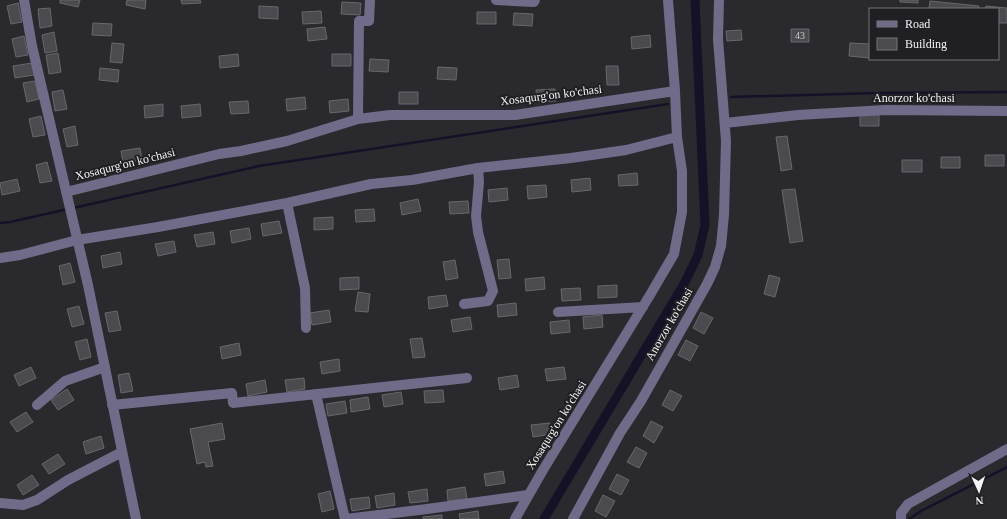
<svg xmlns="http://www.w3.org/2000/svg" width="1007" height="519" font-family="'Times New Roman',serif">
  <rect width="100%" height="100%" fill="#2a292e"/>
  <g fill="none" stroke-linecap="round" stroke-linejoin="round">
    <path stroke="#161127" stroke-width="2.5" d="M731,97L879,93L1007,92
      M73,208L259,166L668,104
      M0,223L10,222L68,209
      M909,519L921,511L1007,467"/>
    <path stroke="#161127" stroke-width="9" d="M544,519L685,282L698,255L705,225L695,0"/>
  </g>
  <path fill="#4b4a4f" stroke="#67676c" d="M60,0H80L78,7L60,3Z
    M127,0H146L145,9L126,5Z
    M181,0H200L201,3L182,4Z
    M900,0H918V3L900,2Z
    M930,1L979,6L978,9H929Z
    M342,2L361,3L360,15L341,14Z
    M18,3L22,22L11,24L7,6Z
    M259,6L278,7V19L259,18Z
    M986,6L1007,8V23H998V9H985Z
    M50,8L52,26L40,28L38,9Z
    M321,11L322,23L303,24L302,12Z
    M477,12H496V24H477Z
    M514,13L533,14L532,26L513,25Z
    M93,23L112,24L111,36L92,35Z
    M325,27L327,39L308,41L307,29Z
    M791,29H809V42H791Z
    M741,30L742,40L727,41L726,31Z
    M54,32L57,51L45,53L42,35Z
    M650,35L651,47L632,49L631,37Z
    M24,36L28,55L16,57L12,39Z
    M112,43L124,44L122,63L110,62Z
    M850,43L870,44V58L849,56Z
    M58,53L61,72L49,74L46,55Z
    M238,54L239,66L220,68L219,56Z
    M332,54H351V66H332Z
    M370,59L389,60L388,72L369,71Z
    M32,63L34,75L15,78L13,66Z
    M606,66H618L619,85H607Z
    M438,67L457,68L456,80L437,79Z
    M100,68L119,70L118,82L99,80Z
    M35,81L39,99L27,102L23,83Z
    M555,89L556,101L537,102L536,90Z
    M63,90L67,109L55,111L52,92Z
    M399,92H418V104H399Z
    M305,97L306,109L287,111L286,99Z
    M348,99L349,111L330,113L329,101Z
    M248,101L249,113L231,114L229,102Z
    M163,104V116L145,118L144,106Z
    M200,104L201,116L182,118L181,106Z
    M860,114H879V126H860Z
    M41,116L45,135L33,137L29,119Z
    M75,126L78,145L67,147L63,129Z
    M787,136L792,169L781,171L776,137Z
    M140,148L142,160L123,163L121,151Z
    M985,155H1004V166H985Z
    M941,157H960V168H941Z
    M902,160H922V172H902Z
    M47,162L52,181L40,183L36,165Z
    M637,173L638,185L619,186L618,175Z
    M590,178L591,190L572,192L571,180Z
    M17,179L20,191L2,195L0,183Z
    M546,185L547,197L528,199L527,186Z
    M507,188L508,200L489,202L488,190Z
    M795,189L803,241L790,243L782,190Z
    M418,199L421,211L402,215L400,203Z
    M468,201L469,213L450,214L449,202Z
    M374,209L375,221L356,222L355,210Z
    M333,217V229L314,230V218Z
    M279,221L282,233L263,236L261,224Z
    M249,228L251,239L232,243L230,231Z
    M213,232L215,244L197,247L194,235Z
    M174,241L176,252L158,256L155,244Z
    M120,252L122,264L103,268L101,256Z
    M509,259L511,278L499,279L497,260Z
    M455,260L458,278L446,280L443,262Z
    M70,263L75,282L63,285L59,266Z
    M769,275L780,278L775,297L764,294Z
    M359,277V289L340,290V278Z
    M544,277L545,289L526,291L525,279Z
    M617,285V297L598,298V286Z
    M580,288L581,300L562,301L561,289Z
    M358,292L370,294L368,312L355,311Z
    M446,295L448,306L429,309L428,297Z
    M516,303L517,315L498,317L497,305Z
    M79,306L84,324L72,327L67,309Z
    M329,310L331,322L312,325L310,313Z
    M117,311L121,330L109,332L105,313Z
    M701,312L713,318L704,334L693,328Z
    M602,315L603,327L584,329L583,317Z
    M470,317L472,329L453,332L451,320Z
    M569,320L570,332L551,334L550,322Z
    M422,338L425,357L413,358L410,339Z
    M87,339L91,357L80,360L75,342Z
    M686,340L698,346L690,361L678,355Z
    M239,343L241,355L222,359L220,347Z
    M339,359L340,371L322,374L320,362Z
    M31,367L36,378L19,386L14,375Z
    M564,367L566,379L547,381L545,369Z
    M129,373L133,391L121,393L118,375Z
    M517,375L519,387L500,390L498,378Z
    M304,378L305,389L287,392L285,380Z
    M265,380L267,392L248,396L246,384Z
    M67,389L74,400L58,410L51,400Z
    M443,390L444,402L425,403L424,391Z
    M670,390L682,396L673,411L662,405Z
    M401,392L403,404L384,407L382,395Z
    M368,397L370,409L351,412L350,400Z
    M345,401L347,413L328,416L326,404Z
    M26,412L33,422L17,432L10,422Z
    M651,421L663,427L654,443L643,436Z
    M222,423L225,439L208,442L213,466L206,467L205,462L197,464L190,429Z
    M550,423L552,434L533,437L531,425Z
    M101,436L104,448L86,454L83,442Z
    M636,447L647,453L639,468L627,462Z
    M58,454L65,464L49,474L42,464Z
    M503,471L505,483L486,486L484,474Z
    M617,474L629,480L621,495L609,489Z
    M32,475L39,485L23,495L17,485Z
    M465,487L467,499L448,501L447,490Z
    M427,489L428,501L410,503L408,492Z
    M330,491L334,509L322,512L318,494Z
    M394,493L395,505L377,508L375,496Z
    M603,495L615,501L606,517L595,511Z
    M369,497L370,508L352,511L350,499Z
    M478,511L479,519H460L459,514Z
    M442,515V519H423V517Z"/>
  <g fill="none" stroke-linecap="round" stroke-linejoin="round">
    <path stroke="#706b89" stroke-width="10" d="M24,0L32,46L88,285L136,519
      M496,0L534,2L535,0
      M358,119L359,21H369L370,0
      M725,123L798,115L885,110L1007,111
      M66,192L219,154L241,151L287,141L358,119L390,115H515L675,91
      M287,203L305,288L306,328
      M0,258L20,255L77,240L158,227L287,203L371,184L412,180L478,168L571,158L626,150L677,137
      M464,304L488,301L493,291L478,232L476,216L479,182L478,168
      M558,312L643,307
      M316,394L345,519
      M37,405L65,381L105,367
      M112,405L232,393L233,403L467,378
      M0,503L23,505L37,500L68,480L122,452
      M346,519L427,509L528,495
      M515,519L543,470L650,295L674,254L682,212V171L677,137L675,91L668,0
      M573,519L620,433L641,401L707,284L715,267L721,246L724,215L726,141L718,39L719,0"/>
    <path stroke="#706b89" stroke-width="10" d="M901,519V513L908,504L1007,449"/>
  </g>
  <g text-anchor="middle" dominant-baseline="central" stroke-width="4" stroke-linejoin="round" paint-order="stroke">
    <g font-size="10" fill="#c9c9cc">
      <text x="800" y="35">43</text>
    </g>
    <g font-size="12" fill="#f3f3f6" stroke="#202024">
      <text transform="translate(551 95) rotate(-7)">Xosaqurg'on ko'chasi</text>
      <text x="914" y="98">Anorzor ko'chasi</text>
      <text transform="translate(125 164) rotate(-14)">Xosaqurg'on ko'chasi</text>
      <text transform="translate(669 324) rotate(-60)">Anorzor ko'chasi</text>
      <text transform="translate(556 425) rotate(-58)">Xosaqurg'on ko'chasi</text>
    </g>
  </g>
  <rect x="869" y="8" width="130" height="52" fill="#202024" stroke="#747478"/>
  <rect x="877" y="21" width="20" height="6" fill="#706b89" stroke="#747478"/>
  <text x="905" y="28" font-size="12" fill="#f3f3f6">Road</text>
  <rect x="877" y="38" width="20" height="12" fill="#4b4a4f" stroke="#747478"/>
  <text x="905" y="48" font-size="12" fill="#f3f3f6">Building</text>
  <g transform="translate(979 491) rotate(177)" stroke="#202024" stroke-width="3" paint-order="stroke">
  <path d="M0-3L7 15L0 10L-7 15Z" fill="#f3f3f6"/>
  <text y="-6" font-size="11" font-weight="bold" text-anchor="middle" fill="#f3f3f6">N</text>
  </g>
</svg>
